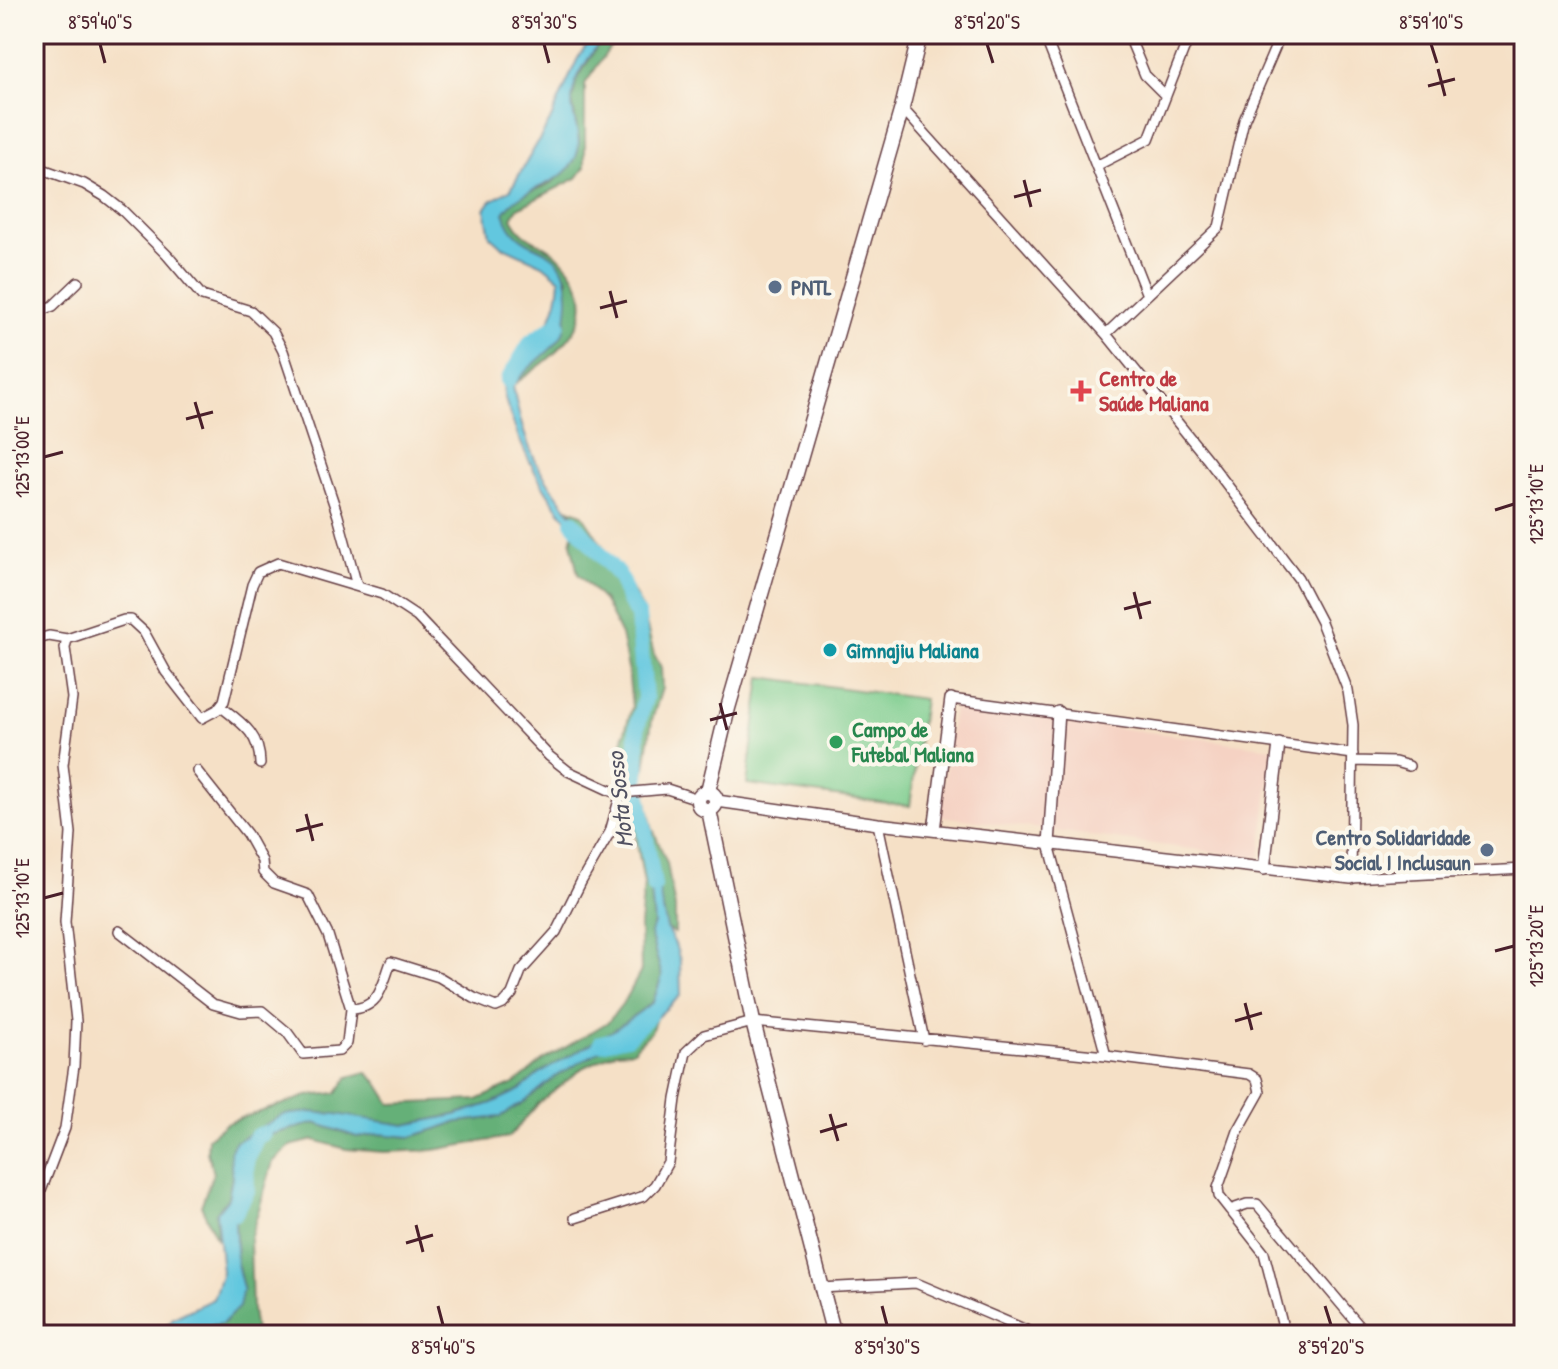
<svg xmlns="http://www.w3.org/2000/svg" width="1558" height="1369" font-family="'Patrick Hand',sans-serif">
  <rect width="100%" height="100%" fill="#fbf7ec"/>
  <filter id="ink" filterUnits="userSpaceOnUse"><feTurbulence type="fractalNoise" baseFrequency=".0125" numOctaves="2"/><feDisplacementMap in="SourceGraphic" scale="16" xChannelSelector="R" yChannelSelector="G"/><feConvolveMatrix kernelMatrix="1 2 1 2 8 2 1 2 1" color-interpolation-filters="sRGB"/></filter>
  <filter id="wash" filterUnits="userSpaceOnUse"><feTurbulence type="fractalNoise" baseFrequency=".006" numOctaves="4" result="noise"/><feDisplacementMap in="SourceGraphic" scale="32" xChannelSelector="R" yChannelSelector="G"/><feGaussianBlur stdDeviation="1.8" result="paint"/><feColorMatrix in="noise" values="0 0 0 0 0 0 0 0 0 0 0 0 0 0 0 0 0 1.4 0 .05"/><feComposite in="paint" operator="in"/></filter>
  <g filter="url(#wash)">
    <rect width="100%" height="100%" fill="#f5e0c6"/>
    <path fill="#f5d2c3" d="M954,707L1273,748L1260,858L940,816Z"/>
    <path fill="#7ccc8d" stroke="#63765c" stroke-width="2" d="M761,677L924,699L910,806L747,784Z"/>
    <path fill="#65b078" stroke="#586852" stroke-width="2" d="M604,34H619L585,84V167L577,178L518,208L512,218C524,243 541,239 558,256C616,314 560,352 513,385L521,375L562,335L568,279C563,271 557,259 549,254C527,240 512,242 504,213C520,187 542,193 556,179C565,169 572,152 579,140L572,101L576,82Z
      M570,509L582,514L610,557L622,570L642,608L654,654L661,667L662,688L652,720L643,781L652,827L667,863L675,908V933L667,929L655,872L649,866L654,924L650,933L662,976L653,1002L614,1030L540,1073L520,1090L492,1103L455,1115L405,1125L309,1112L256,1131L235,1143L231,1152L232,1177L228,1198L216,1213L217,1240L201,1206L213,1173L207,1152L208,1138L227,1123L307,1096L337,1093L348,1077L366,1072L377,1082L391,1104L477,1100L516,1083L541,1062L608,1022L626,999L641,971L640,925L644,883L625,775L623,738L632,707L628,669L621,635L604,601L578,574L571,543L574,530L591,547L582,528Z
      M656,1018L651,1032L632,1051L616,1052L584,1067L539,1103L509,1137L434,1150L384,1152L346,1149L314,1140L290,1146L273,1162L250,1239L252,1310L255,1332L252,1335H184L194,1328L222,1324L243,1288L237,1264L235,1222L246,1203L242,1175L245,1155L269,1135L315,1123L357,1137L379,1134L411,1137L458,1122L500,1117L527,1100L555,1077Z"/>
    <path fill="#62c7df" stroke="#567385" stroke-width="2" d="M593,34H604C593,54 572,77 572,101C572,120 584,139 576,157C563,188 521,185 504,213C519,263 570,233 568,301C567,312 567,327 561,337C548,356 526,366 513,386C519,417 526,448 544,476C561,503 579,519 593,550C556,511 530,471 512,420C507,404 498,389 508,373C512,366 520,362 525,356C545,335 559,308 560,279L543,265L501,246L490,236L485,209L491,201L511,189L550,121L577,60Z
      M649,865L655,871L667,929L675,944L680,961L681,995L656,1018L555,1077L527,1100L500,1117L458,1122L411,1137L379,1134L357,1137L315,1123L269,1135L245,1156L242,1176L246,1203L235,1222L237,1264L243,1288L239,1307L222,1324L194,1328L184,1335H159L173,1318L213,1299L222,1272L216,1213L228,1198L232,1177L230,1152L235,1142L283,1115L309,1112L336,1114L405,1125L455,1115L492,1103L520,1090L540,1073L614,1030L653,1002L662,976L650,933L654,924Z"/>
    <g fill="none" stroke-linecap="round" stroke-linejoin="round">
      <path stroke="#62c7df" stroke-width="16" d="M508,380L531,342L558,324
        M573,522L620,577L628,599L638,616L645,698L637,727V784L654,886
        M601,1043L627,1037L649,1016
        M235,1213L247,1191L246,1161L257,1136L263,1134"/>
    </g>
  </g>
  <g filter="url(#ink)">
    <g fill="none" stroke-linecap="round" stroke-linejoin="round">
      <defs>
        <path id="minor" d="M1044,34L1147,295
          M1128,34L1145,75L1166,96
          M902,108L1106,334L1208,460L1298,578L1321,622L1348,691L1353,725L1351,878L1524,869
          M34,166L84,184L104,196L122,210L167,255L202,296L251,311L273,332L283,351L338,516L357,586
          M1096,166L1149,139L1190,34
          M34,313L53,306L78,282
          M1106,334L1219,227L1244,120L1281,34
          M34,640L49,636L67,639L124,620H131L144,632L166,672L202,718L217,710L224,701L252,585L258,572L278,563L318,575L382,594L417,617L549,756L568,771L611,791L621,793L667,789L698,799
          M951,699L1353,754
          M220,706C242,723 260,734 260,764
          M1353,761L1395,762L1409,766
          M197,771L247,834L262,861L263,872L274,883L308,895L328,935L351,1009
          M878,824L924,1040
          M1049,844L1106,1056L1249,1074L1257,1079L1260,1092L1238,1131L1218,1188L1219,1196L1264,1253L1285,1335
          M119,931L213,1004L241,1012L262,1011L287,1032L303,1054L339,1051L347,1043L351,1009C380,1008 382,986 391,962L439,977L474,998L496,1007L503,1004L512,994L521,971L556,932L581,882L610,832L621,793
          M34,1209L65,1128L74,1066L76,1021L65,922L71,833L63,765L72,698L65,648L67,639
          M1230,1210L1247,1204H1257L1367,1335
          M575,1218L644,1196L655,1185L668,1162L676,1099L686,1052L704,1035L753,1022L1106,1056
          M820,1288L916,1283L1038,1335
          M34,1305L46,1326L47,1335
          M261,1333L265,1335"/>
        <path id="tertiary" d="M717,801L878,824L1351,878
          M934,830L951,699
          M1049,844L1058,712
          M1264,869L1279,744"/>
        <path id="primary" d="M708,791L728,708L902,108L920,34
          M698 801a9 9 0 1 1 18 0a9 9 0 1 1-18 0Z
          M709,810L753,1022L834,1335"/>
      </defs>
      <use href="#minor" stroke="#643c42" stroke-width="12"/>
      <use href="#tertiary" stroke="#643c42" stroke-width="14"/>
      <use href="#primary" stroke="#643c42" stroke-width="17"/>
      <use href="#minor" stroke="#fff" stroke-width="9"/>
      <use href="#tertiary" stroke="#fff" stroke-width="11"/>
      <use href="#primary" stroke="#fff" stroke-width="14"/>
    </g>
  </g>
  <path fill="none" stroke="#4a1f2b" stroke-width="3" d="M100,44L105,63M544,44L549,63M987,44L993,63M1431,44L1437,63M1438,69L1445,96M1428,86L1455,79M1024,180L1031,207M1014,197L1041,190M610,291L617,318M600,308L627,301M195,402L203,429M186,419L213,412M44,457L63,452M1495,510L1514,504M1134,592L1141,619M1124,609L1151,602M720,703L727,730M710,720L737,713M306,814L313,841M296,831L323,824M44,898L63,893M1495,951L1514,946M1245,1003L1252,1030M1235,1021L1262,1013M830,1114L838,1141M820,1132L847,1124M416,1225L423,1252M406,1243L433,1235M438,1306L443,1325M882,1306L887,1325M1325,1306L1331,1325"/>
  <g fill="#5c6f8a" stroke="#fbf7ec" stroke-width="3">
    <circle cx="775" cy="287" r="8"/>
    <circle cx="1487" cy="850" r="8"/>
  </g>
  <path fill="#e0444e" stroke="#fbf7ec" stroke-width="3" d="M1077 379h8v8h8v8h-8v8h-8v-8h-8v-8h8z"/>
  <circle fill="#0f9aa8" stroke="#fbf7ec" stroke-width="3" cx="830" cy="650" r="8"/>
  <circle fill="#2e9e5b" stroke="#fbf7ec" stroke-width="3" cx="836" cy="742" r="8"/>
  <g text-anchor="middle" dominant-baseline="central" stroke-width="8" stroke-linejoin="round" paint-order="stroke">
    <g font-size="22" font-weight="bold" fill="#4e5e75" stroke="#fbf7ec" text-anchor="start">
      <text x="791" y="287">PNTL</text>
      <text x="1471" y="837" text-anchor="end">Centro Solidaridade<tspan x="1471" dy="25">Social I Inclusaun</tspan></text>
    </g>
    <g font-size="22" font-weight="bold" fill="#be3a42" stroke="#fbf7ec" text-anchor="start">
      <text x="1099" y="378">Centro de<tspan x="1099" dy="25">Saúde Maliana</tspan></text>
    </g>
    <g font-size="22" font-weight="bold" fill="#0d838f" stroke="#fbf7ec" text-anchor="start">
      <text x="846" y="650">Gimnajiu Maliana</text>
    </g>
    <g font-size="22" font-weight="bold" fill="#27864d" stroke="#fbf7ec" text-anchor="start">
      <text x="852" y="729">Campo de<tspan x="852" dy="25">Futebal Maliana</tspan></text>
    </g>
    <g font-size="24" font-style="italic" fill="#515161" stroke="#fbf7ec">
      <text transform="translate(619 800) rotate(-96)">Mota Sosso</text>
    </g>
  </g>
  <rect width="1558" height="1369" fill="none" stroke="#fbf7ec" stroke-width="88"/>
  <rect x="44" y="44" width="1470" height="1281" fill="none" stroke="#4a1f2b" stroke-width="3"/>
  <g font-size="20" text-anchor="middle" fill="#4a1f2b">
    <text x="100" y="29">8°59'40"S</text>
    <text x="544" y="29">8°59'30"S</text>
    <text x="987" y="29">8°59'20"S</text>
    <text x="1431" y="29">8°59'10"S</text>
    <text transform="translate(22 457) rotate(-90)" y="7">125°13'00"E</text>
    <text transform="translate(1536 504) rotate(-90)" y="7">125°13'10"E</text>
    <text transform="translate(22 898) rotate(-90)" y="7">125°13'10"E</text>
    <text transform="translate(1536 946) rotate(-90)" y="7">125°13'20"E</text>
    <text x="443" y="1354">8°59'40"S</text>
    <text x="887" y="1354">8°59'30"S</text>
    <text x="1331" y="1354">8°59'20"S</text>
  </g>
</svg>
